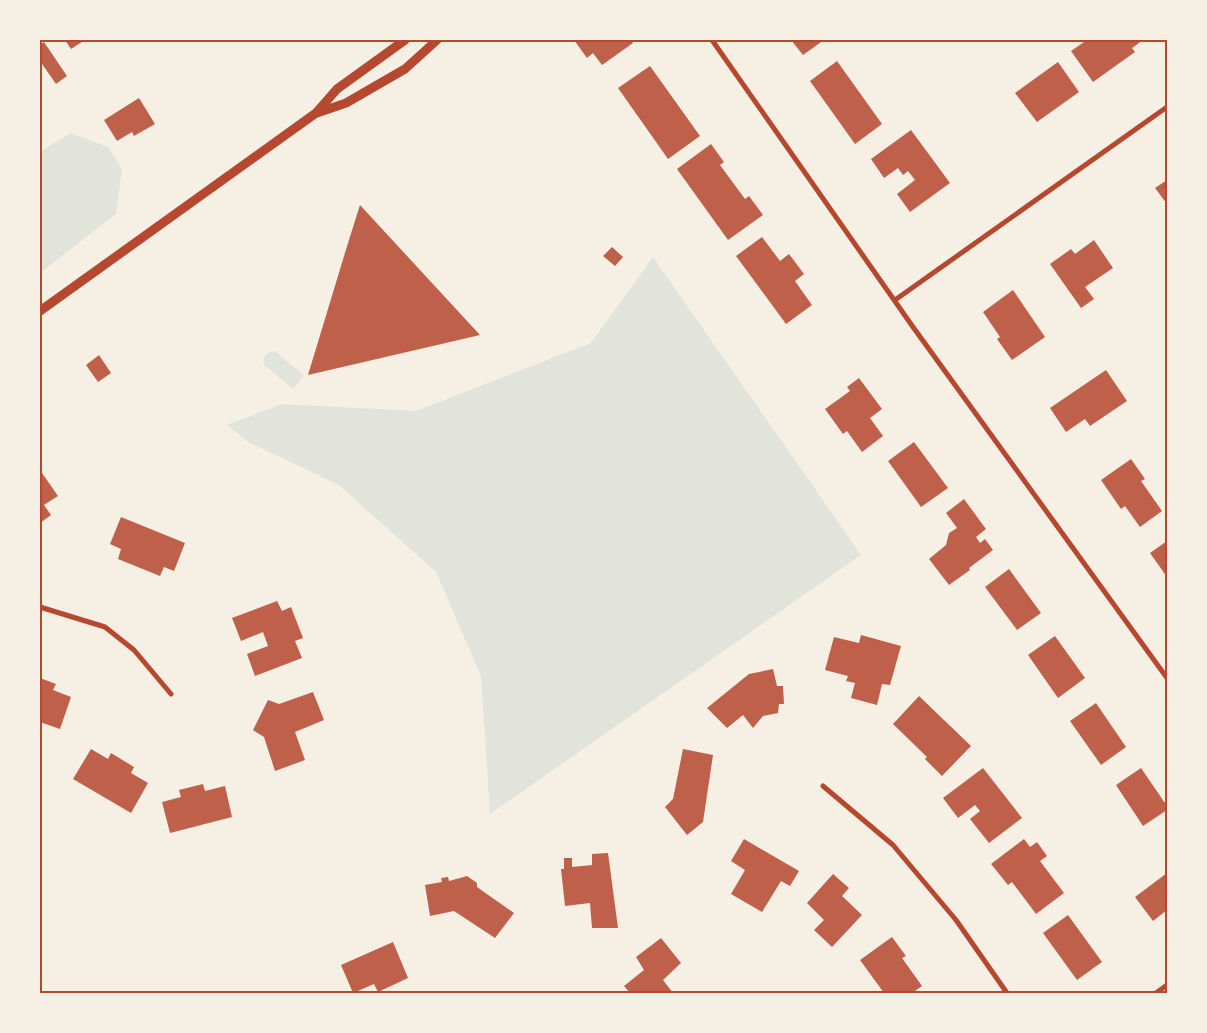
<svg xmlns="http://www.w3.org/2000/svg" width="1207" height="1033" font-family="'DejaVu Sans',sans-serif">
  <rect width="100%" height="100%" fill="#f6efe4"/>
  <path fill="#e2e4dc" d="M70,133L108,147L122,169L116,214L40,273V152Z
    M653,257L861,555L490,814L481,676L436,572L339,485L248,442L227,425L282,404L416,411L591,343Z
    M275,351L304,376L293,389L264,365L263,359L269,352Z"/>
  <path fill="#bf614a" d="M65,40H85L71,49Z
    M574,40H631L633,43L602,65L593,53L587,58Z
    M791,40H824L803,55Z
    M1087,40H1143L1132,48L1135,52L1093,82L1071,51Z
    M44,42L67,76L56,84L40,61V45Z
    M837,61L882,124L855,144L810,81Z
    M1058,62L1079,92L1037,122L1015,93Z
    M650,66L700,136L668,159L618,88Z
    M139,98L155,124L134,136L132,132L117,141L104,120Z
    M911,130L950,183L910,212L897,194L915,180L908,171L903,175L898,168L884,178L871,159Z
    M711,144L724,162L720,165L745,199L749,196L763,215L728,240L677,169Z
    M1167,180V204L1155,188Z
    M360,205L480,335L308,375L348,243Z
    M762,237L780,261L789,254L804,274L795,281L812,305L786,324L736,256Z
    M1094,240L1113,268L1085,287L1094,299L1081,308L1050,264L1071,249L1075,254Z
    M612,247L623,257L615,266L603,256Z
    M1013,290L1045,337L1012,360L997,339L1000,337L983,312Z
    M99,355L111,373L98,382L86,365Z
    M1106,370L1127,401L1090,426L1085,419L1066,432L1050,408Z
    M859,378L882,409L870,418L883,436L862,452L847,431L843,434L825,409L850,391L847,387Z
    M914,442L948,488L921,507L888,461Z
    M1131,459L1145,479L1141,481L1162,511L1140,527L1125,506L1121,509L1101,480Z
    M40,470L58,496L44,505L51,515L40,523Z
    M964,499L986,529L976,537L980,543L985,539L993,550L969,568L970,570L949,585L929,559L946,545L949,533L957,528L946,513Z
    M121,517L185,543L174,571L164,567L160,576L118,559L121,549L110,544Z
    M1167,541V577L1150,553Z
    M1009,569L1041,613L1017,630L985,587Z
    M277,601L282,611L291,607L303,638L295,641L302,658L255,676L247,654L268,646L263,632L241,641L232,618Z
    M861,635L901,646L890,685L882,684L877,705L851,698L855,683L846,681L848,676L825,670L834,637L859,643Z
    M1055,636L1085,678L1058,698L1028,655Z
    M773,669L777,686H783L784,704H779L778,713L763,716L753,728L743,715L727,728L707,708L749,674Z
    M40,678L56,684L53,690L71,697L60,729L40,722Z
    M313,692L324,720L295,732L305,760L275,771L264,737L253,730L268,700L279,704Z
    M919,696L971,746L942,776L925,759L927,757L893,724Z
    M1096,703L1126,747L1101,765L1070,721Z
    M91,749L108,759L111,753L134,767L131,773L148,783L131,813L73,779Z
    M683,749L713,755L703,822L687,835L665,807L673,799Z
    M983,768L1022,818L989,843L970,819L980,811L975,805L958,818L943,798Z
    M1141,768L1167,806V810L1143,826L1116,785Z
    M203,784L205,791L225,786L232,817L170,833L162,802L181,797L179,790Z
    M744,839L799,871L790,886L781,881L762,912L731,894L745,870L731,861Z
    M1024,839L1030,847L1037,842L1047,856L1040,861L1064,893L1036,914L1012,882L1008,885L991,864Z
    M608,853L618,928H592L590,903L565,906L561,869H564V858H572V867L592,865V854Z
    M1167,873V910L1153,921L1135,897Z
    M833,874L849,888L842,896L862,915L832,947L814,930L824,920L807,903Z
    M467,876L477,883V887L514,913L495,938L454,911L430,916L425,885L442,882L441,878L448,877L449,881Z
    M1068,915L1102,962L1077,980L1043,933Z
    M892,937L906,956L902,958L922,986L912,993H884L860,960Z
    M661,938L681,963L663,980L673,993H630L624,986L644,970L636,957Z
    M393,942L408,978L378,992L374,984L353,993L341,965Z"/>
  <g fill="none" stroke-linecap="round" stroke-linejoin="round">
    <path stroke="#b5482f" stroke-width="5" d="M712,40L913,327L1167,678
      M895,300L1167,107
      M40,607L105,627L134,650L171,694
      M823,786L893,845L956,920L1007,993
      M1156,993L1167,985"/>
    <path stroke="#b5482f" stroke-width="9" d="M317,113L346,103L405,69L437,40
      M40,311L316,113L337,89L405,40"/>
  </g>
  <rect width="1207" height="1033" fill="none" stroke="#f6efe4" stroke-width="82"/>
  <rect x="41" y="41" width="1125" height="951" fill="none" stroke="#b5482f" stroke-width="2"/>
</svg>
